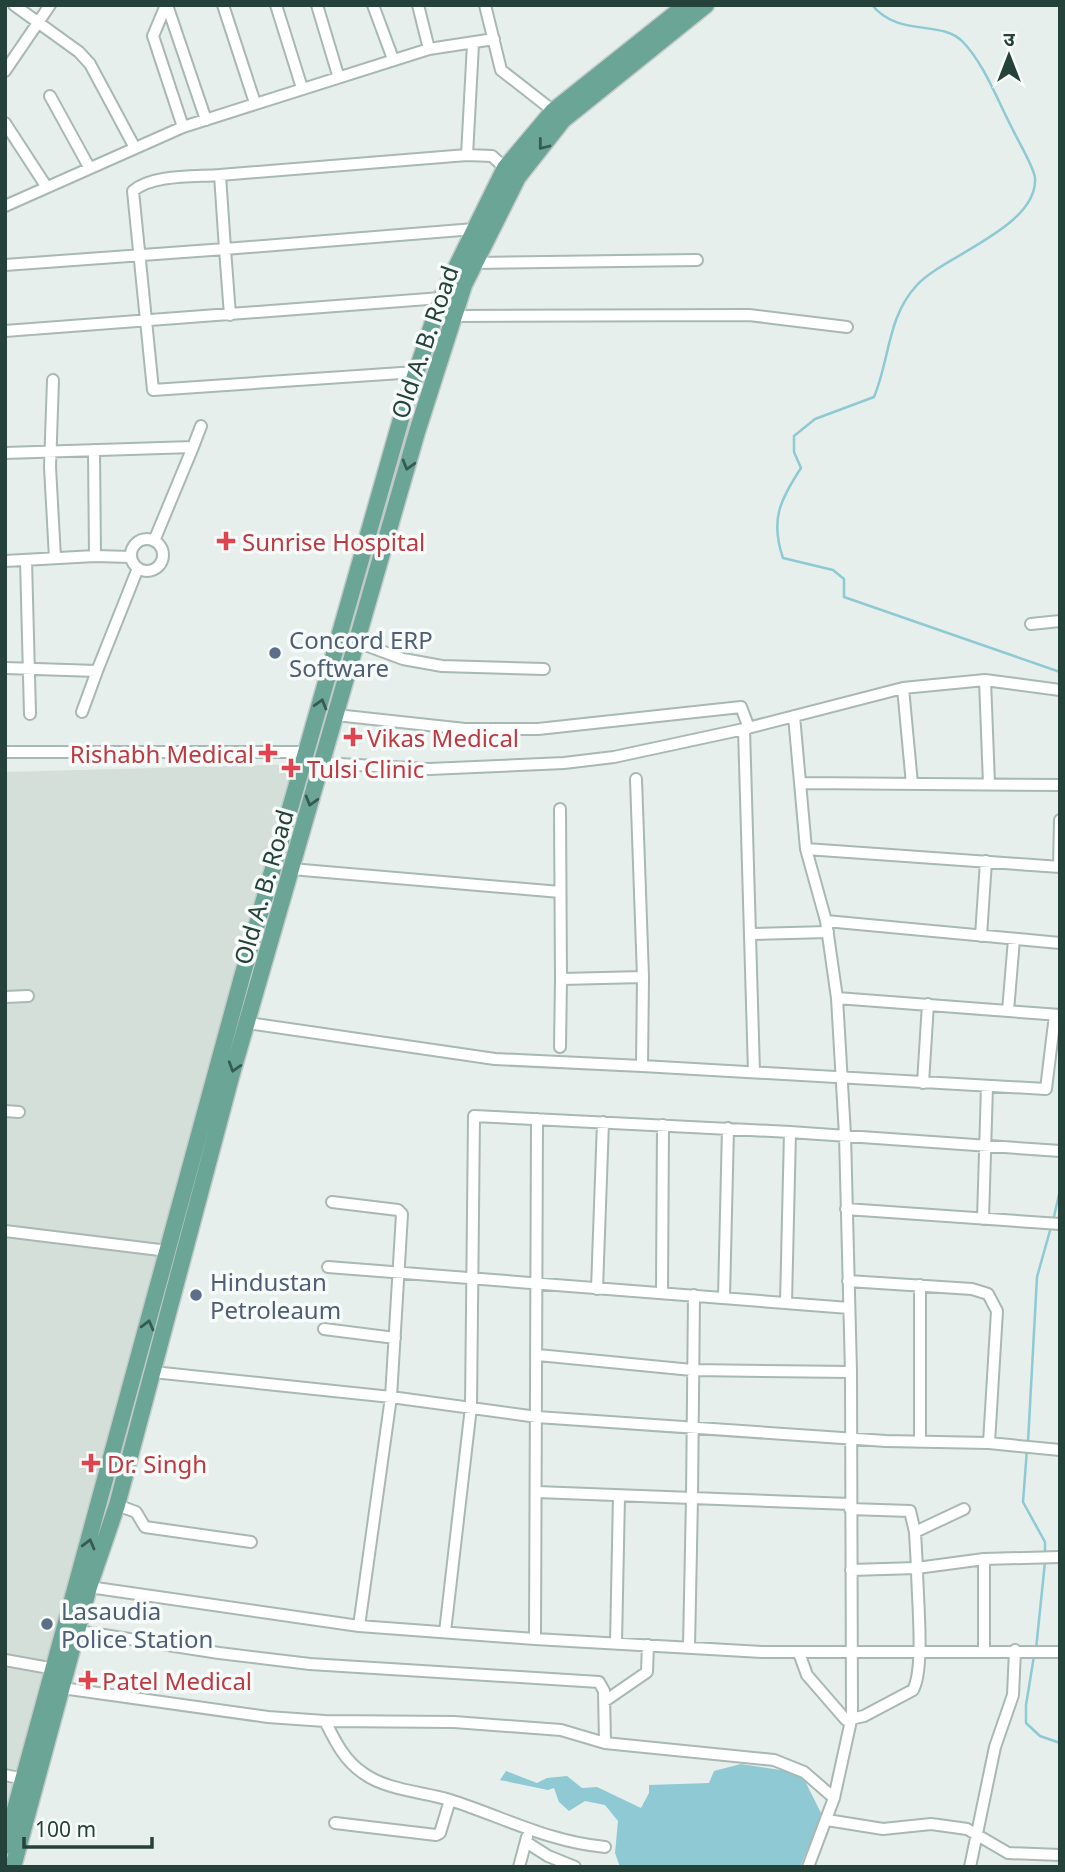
<svg xmlns="http://www.w3.org/2000/svg" width="1065" height="1872" font-family="'Noto Sans','Noto Sans Devanagari',sans-serif">
  <rect width="100%" height="100%" fill="#e6efeb"/>
  <path fill="#d4dfda" d="M300,764L5,1822V772Z"/>
  <path fill="#8ec9d4" d="M741,1764L801,1773L822,1815L800,1867H620L615,1853L618,1821L605,1805L585,1801L569,1811L559,1802L554,1788L548,1790L500,1780L506,1771L537,1783L547,1778L567,1776L582,1788L597,1787L641,1808L649,1793V1785L709,1783L714,1771Z"/>
  <g fill="none" stroke-linecap="round" stroke-linejoin="round">
    <path stroke="#8ec9d4" stroke-width="2.5" d="M872,5C899,38 941,19 963,42C985,65 998,102 1013,130C1018,141 1034,167 1035,178C1038,227 943,256 917,285C887,317 890,359 874,397L815,419L794,436V452L801,468C780,500 770,520 783,558L833,570L844,579V597L1060,672
      M1053,1221L1060,1190
      M1028,1442L1037,1277L1051,1227
      M1027,1449L1023,1502L1045,1542V1555
      M1036,1649L1045,1562
      M1034,1656L1026,1705V1723L1040,1736L1060,1743"/>
    <defs>
      <path id="street" d="M14,5L79,52L90,64L135,148
        M166,5L153,36L183,127
        M167,5L206,120
        M223,5L255,103
        M276,5L302,88
        M317,5L338,75
        M373,5L393,59
        M418,5L429,49
        M485,5L501,70L556,113
        M5,71L50,5
        M50,96L89,167
        M5,123L46,186
        M467,155L473,44
        M220,175C195,177 153,174 133,191L153,390L416,372
        M5,206L183,127L429,49L494,39
        M475,263L697,260
        M5,265L225,249L220,175L467,155L492,156L505,168
        M230,315L225,249L474,229
        M454,316L749,315L847,327
        M5,331L441,298
        M53,380L50,467L55,558
        M193,447L201,426
        M94,450L95,556
        M5,453L193,447L154,541
        M131 555a16 16 0 1 1 32 0a16 16 0 1 1-32 0Z
        M26,560L30,714
        M5,561L95,556L131,557
        M1031,624L1060,621
        M357,642L403,659L442,666L544,669
        M5,668L97,671L138,568
        M985,680L989,784
        M903,688L912,784
        M82,712L97,671
        M336,715L465,729H538L741,707L749,728
        M794,716L806,849L826,921L837,998L845,1135L851,1372L852,1716L834,1798
        M744,729L754,1072
        M5,752H307
        M321,763L429,769L564,763L614,757L744,729L903,688L985,680L1060,690
        M636,779L643,977
        M800,783L1060,785
        M560,809L561,979
        M806,849L1060,867
        M1059,867L1060,820
        M291,869L560,892
        M826,921L1060,943
        M751,934L828,932
        M981,936L986,861
        M5,997L28,996
        M837,998L1060,1015
        M1008,1011L1014,939
        M248,1023L495,1059L642,1066L643,977L561,979L560,1047
        M642,1066L1046,1089L1055,1015
        M923,1083L928,1004
        M5,1111L19,1112
        M332,1202L398,1210L402,1214L391,1397L359,1626
        M846,1209L1060,1224
        M983,1219L987,1086
        M5,1231L168,1251
        M328,1267L849,1308
        M848,1281L972,1289L988,1294L997,1311L989,1443
        M920,1285V1442
        M597,1289L603,1122
        M662,1293L663,1125
        M724,1297L728,1128
        M786,1303L790,1132
        M324,1329L395,1338
        M538,1355L692,1370L851,1372
        M153,1372L391,1397L537,1417L886,1441L989,1443L1060,1450
        M537,1492L692,1498L694,1295
        M117,1505L136,1512L145,1527L251,1542
        M850,1509L910,1511L915,1532L917,1568L984,1559L1060,1557
        M915,1532L964,1509
        M984,1559V1651
        M89,1587L359,1626L535,1639L762,1652H1060
        M78,1631L219,1653L310,1664L599,1682L604,1691L605,1743L774,1760L804,1772L834,1798L808,1867
        M445,1632L471,1407L474,1116L790,1132L1060,1151
        M535,1639L537,1119
        M616,1643L619,1496
        M689,1647L692,1498L850,1504
        M799,1653L807,1675L846,1720L864,1716L913,1690C925,1668 917,1596 917,1568L851,1570
        M5,1660L55,1669
        M62,1688L268,1717L325,1721L454,1722L561,1730L605,1743
        M605,1701L647,1672L648,1645
        M325,1721C335,1741 344,1760 363,1773C386,1790 423,1792 450,1800C503,1817 549,1842 605,1847
        M5,1775L24,1779
        M827,1820L883,1829L931,1824L953,1827L967,1829L1008,1853L1060,1855
        M335,1823L436,1835L440,1833L450,1800
        M526,1842L548,1856L575,1867
        M519,1867L527,1837
        M970,1867L995,1747L1013,1695L1015,1650"/>
      <path id="primary" d="M5,1846L242,977L403,412L441,298L505,168L553,111L686,5
        M13,1867L89,1587L117,1505L231,1077L417,432L464,285L518,177L563,120L706,5"/>
    </defs>
    <use href="#street" stroke="#a8b8b2" stroke-width="14"/>
    <use href="#primary" stroke="#c2cac8" stroke-width="19"/>
    <use href="#street" stroke="#fff" stroke-width="10"/>
    <use href="#primary" stroke="#6aa596" stroke-width="16"/>
  </g>
  <defs><path id="oneway-chevron" d="M-2-3.5L2.5 0L-2 3.5" fill="none" stroke-width="1.6" stroke-linecap="round" stroke-linejoin="round" transform="scale(1.75)"/></defs>
  <g stroke="#365b51">
    <use href="#oneway-chevron" transform="translate(543 145) rotate(128)"/>
    <use href="#oneway-chevron" transform="translate(408 465) rotate(106)"/>
    <use href="#oneway-chevron" transform="translate(321 704) rotate(-74)"/>
    <use href="#oneway-chevron" transform="translate(311 801) rotate(106)"/>
    <use href="#oneway-chevron" transform="translate(234 1067) rotate(107)"/>
    <use href="#oneway-chevron" transform="translate(148 1325) rotate(-75)"/>
    <use href="#oneway-chevron" transform="translate(89 1544) rotate(-75)"/>
  </g>
  <g fill="#e0444e" stroke="#f7fbf9" stroke-width="2.5">
    <path d="M222.5 530.5h7v7h7v7h-7v7h-7v-7h-7v-7h7z"/>
    <path d="M349.5 726.5h7v7h7v7h-7v7h-7v-7h-7v-7h7z"/>
    <path d="M264.5 742.5h7v7h7v7h-7v7h-7v-7h-7v-7h7z"/>
    <path d="M287.5 757.5h7v7h7v7h-7v7h-7v-7h-7v-7h7z"/>
    <path d="M87.5 1452.5h7v7h7v7h-7v7h-7v-7h-7v-7h7z"/>
    <path d="M84.5 1669.5h7v7h7v7h-7v7h-7v-7h-7v-7h7z"/>
  </g>
  <g fill="#5c6f8a" stroke="#f7fbf9" stroke-width="2.5">
    <circle cx="275" cy="653" r="7"/>
    <circle cx="196" cy="1295" r="7"/>
    <circle cx="47" cy="1624" r="7"/>
  </g>
  <g text-anchor="middle" dominant-baseline="central" stroke-width="7" stroke-linejoin="round" paint-order="stroke">
    <g font-size="24" fill="#24423a" stroke="#f7fbf9">
      <text transform="translate(424 342) rotate(-71)">Old A. B. Road</text>
      <text transform="translate(263 887) rotate(-74)">Old A. B. Road</text>
    </g>
    <g font-size="24" fill="#be3a42" stroke="#f7fbf9" text-anchor="start">
      <text x="242" y="541">Sunrise Hospital</text>
      <text x="367" y="737">Vikas Medical</text>
      <text x="254" y="753" text-anchor="end">Rishabh Medical</text>
      <text x="307" y="768">Tulsi Clinic</text>
      <text x="107" y="1463">Dr. Singh</text>
      <text x="102" y="1680">Patel Medical</text>
    </g>
    <g font-size="24" fill="#4e5e75" stroke="#f7fbf9" text-anchor="start">
      <text x="289" y="639">Concord ERP<tspan x="289" dy="28">Software</tspan></text>
      <text x="210" y="1281">Hindustan<tspan x="210" dy="28">Petroleaum</tspan></text>
      <text x="61" y="1610">Lasaudia<tspan x="61" dy="28">Police Station</tspan></text>
    </g>
  </g>
  <rect width="1065" height="1872" fill="none" stroke="#24423a" stroke-width="14"/>
  <g transform="translate(1009 56)" stroke="#f7fbf9" stroke-width="5" paint-order="stroke">
  <path d="M0-5L12 26L0 18L-12 26Z" fill="#24423a"/>
  <text y="-10" font-size="19" font-weight="bold" text-anchor="middle" fill="#24423a">उ</text>
  </g>
  <path d="M24 1837v10h128v-10" fill="none" stroke="#24423a" stroke-width="3.5"/>
  <text x="35" y="1837" font-size="21" fill="#24423a" stroke="#f7fbf9" stroke-width="5" paint-order="stroke">100 m</text>
</svg>
